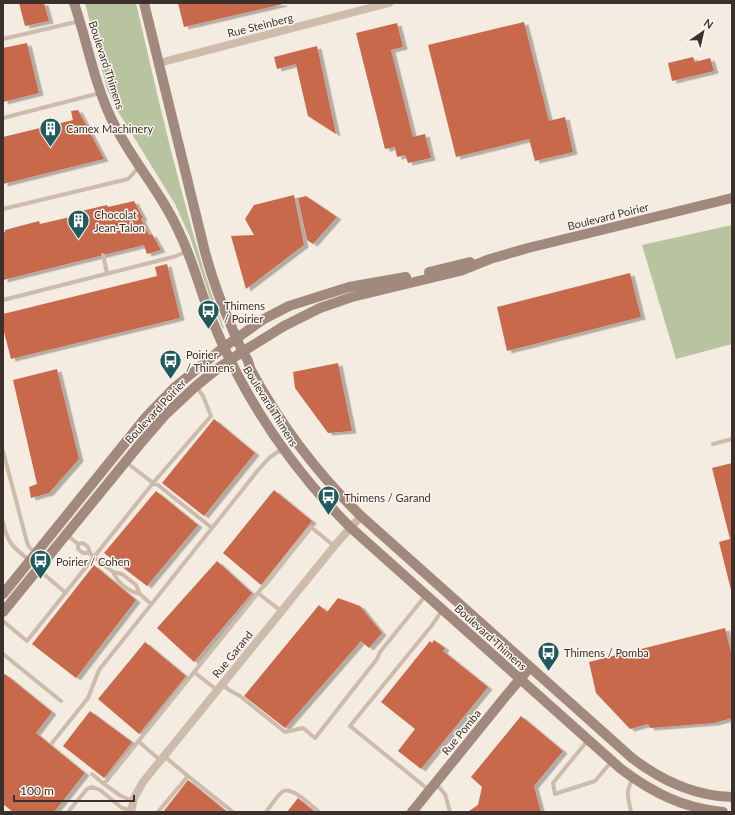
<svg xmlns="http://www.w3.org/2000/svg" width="735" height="815" font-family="Lato,sans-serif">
  <defs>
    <filter id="shadow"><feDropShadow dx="4.5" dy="2.5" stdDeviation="0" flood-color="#0004"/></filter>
  </defs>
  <rect width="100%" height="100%" fill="#f4ebe1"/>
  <path fill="#b8c4a0" d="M85,3H136C152,71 167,139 186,207C197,249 208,287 224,328L223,329L209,295L190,237L175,204L114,105L107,89Z
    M732,225V344L676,359L642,245Z"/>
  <path fill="#c8694b" filter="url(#shadow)" d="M19,3H44L49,21L25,26Z
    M178,3H282L283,4L184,27Z
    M524,22L549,121L565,117L573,152L535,161L529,139L456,157L428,45Z
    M397,23L403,47L391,50L413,137L425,134L431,158L408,163L405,155L397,157L395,147L385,149L356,33Z
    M27,43L39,93L3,102V48Z
    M317,46L336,134L308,116L296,64L277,69L274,57Z
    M693,57L695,62L710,58L714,71L672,81L668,63Z
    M78,110L104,159L3,184V137L73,120L71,111Z
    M294,195L304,245L246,289L231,236L254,235L245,219L254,205Z
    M306,196L337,217L313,244L307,240L298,198Z
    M134,201L143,218L141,219L149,235L152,234L161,250L147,254L144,245L3,280V233L5,232V230L39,221L40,224L74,216L73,213L107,205L108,207Z
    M167,264L180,318L11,359L3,328V314L157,276L155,267Z
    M630,273L641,317L507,351L497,307Z
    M338,363L352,431L328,433L295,388L293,372Z
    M57,369L79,459L49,493L31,498L29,487L37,484L13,380Z
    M214,419L255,453L204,516L162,483Z
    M732,463V590H731L719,542L730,539L712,468Z
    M274,490L312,521L261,585L223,553Z
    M156,491L198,525L147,586L104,553Z
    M217,561L252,593L194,662L157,628Z
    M94,565L136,600L76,678L32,644Z
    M338,598L360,606L382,633L369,648L361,641L285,728L244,696L319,605L327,612Z
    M725,628L732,656V718L714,723L650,728L648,724L630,729L596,693L589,662Z
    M434,640L445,648L443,651L488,687L421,769L398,751L415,729L381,702L430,641L432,643Z
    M145,642L186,676L139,734L98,699Z
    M5,674L52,712L36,733L85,773L54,812H13L3,804V676Z
    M90,711L132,742L104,778L63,746Z
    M521,716L563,751L534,786L541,812H470L469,811L478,805L482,787L471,777Z
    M188,780L227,812H163Z
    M298,798L315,812H287Z"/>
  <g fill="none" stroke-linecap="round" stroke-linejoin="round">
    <path stroke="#cdbbac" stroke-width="4" d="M3,39L80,21
      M3,118L100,93
      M3,209L128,179L139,167
      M103,255L107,273
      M3,300L173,257L186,252
      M713,444L732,439
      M3,451L27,542L29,547L35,552
      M126,462L153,483L158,485L212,528
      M3,522C8,544 12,546 29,560
      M67,535L78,544
      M90,553H83L78,549V544L83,543L88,547L90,553L94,557L113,572L122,574L136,585L140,594C128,591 118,583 113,572
      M39,570L66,593
      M258,593L281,611
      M140,594L151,604
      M3,621L27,641L153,483L211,416L203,396L196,386
      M3,654L61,701
      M194,672L217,690
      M222,684L229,690L240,696L285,732L303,728L315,738L377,659L380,652L426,595
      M588,740L553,783L555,794L595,781L612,761
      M138,741L160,760
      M52,743L88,698L99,670L259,469L269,458L282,449
      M92,774L104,784
      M188,776L233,812
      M436,784L445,794L450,812
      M429,790L350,726L433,624L442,610
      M133,801L121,796L104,784L311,527L334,546
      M68,812L87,789L92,787L100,790L122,808L131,810
      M158,812L188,776L164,756
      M266,812C271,806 276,797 282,792C291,785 312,806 319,812
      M631,812C628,796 625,793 633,778"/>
    <path stroke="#cdbbac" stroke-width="8" d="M159,63L389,3
      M131,812L134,798L143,782L336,544L361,516"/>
    <path stroke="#a18a7d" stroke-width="10" d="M74,3C87,41 94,82 111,118C130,159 161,191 179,232C193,260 200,291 212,320C244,398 290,467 350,527L621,769C653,793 683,808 723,812
      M144,3L205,252C212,278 221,303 232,328C236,338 241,349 247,359C249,362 249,366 251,370C280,424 317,473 361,516L632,758C662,781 694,796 732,797
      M429,272L470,262
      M3,594L146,417L175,387L224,347L264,319L289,306L349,287L406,277
      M3,612L140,444L166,414L196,386L217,369L242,352L284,326L320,308L352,297L460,271L490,259L528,248L732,198
      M412,812L505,697L530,667"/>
  </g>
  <defs>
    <symbol id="building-pin" viewBox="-11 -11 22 30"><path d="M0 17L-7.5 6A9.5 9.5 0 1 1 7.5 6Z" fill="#1f5a5e" stroke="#fbf5ee"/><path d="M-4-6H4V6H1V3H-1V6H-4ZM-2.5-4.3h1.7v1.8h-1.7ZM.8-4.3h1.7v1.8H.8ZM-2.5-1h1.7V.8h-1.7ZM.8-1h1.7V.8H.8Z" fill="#fff"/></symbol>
    <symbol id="bus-pin" viewBox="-11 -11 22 30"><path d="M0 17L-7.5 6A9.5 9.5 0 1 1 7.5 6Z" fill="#1f5a5e" stroke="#fbf5ee"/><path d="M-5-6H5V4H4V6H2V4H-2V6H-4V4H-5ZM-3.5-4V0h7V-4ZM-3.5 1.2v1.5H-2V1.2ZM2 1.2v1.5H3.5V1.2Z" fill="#fff"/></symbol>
  </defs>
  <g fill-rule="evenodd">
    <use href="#building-pin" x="38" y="116" width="25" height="34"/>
    <use href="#building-pin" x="66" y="208" width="25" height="34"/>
    <use href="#bus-pin" x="196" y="298" width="25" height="34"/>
    <use href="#bus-pin" x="158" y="348" width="25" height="34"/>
    <use href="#bus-pin" x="316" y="484" width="25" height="34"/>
    <use href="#bus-pin" x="28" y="548" width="25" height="34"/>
    <use href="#bus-pin" x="536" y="640" width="25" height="34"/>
  </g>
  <g text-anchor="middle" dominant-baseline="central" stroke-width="3" stroke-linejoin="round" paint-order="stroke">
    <g font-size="11" fill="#3b302b" stroke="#fbf5ee">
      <text transform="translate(260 25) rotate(-14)">Rue Steinberg</text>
      <text transform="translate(107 65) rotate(72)">Boulevard Thimens</text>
      <text transform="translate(608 216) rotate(-14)">Boulevard Poirier</text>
      <text transform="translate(271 406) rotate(58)">Boulevard Thimens</text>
      <text transform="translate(155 411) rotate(-47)">Boulevard Poirier</text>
      <text transform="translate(491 637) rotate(42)">Boulevard Thimens</text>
      <text transform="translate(232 654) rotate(-51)">Rue Garand</text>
      <text transform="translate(461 732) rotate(-51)">Rue Pomba</text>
    </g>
    <g font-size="11" fill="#3b302b" stroke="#fbf5ee" text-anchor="start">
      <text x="66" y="128">Camex Machinery</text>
      <text x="94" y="214">Chocolat<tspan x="94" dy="13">Jean-Talon</tspan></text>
      <text x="224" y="305">Thimens<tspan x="224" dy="13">/ Poirier</tspan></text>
      <text x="186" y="354">Poirier<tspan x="186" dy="13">/ Thimens</tspan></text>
      <text x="344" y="497">Thimens / Garand</text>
      <text x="56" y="561">Poirier / Cohen</text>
      <text x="564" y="652">Thimens / Pomba</text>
    </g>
  </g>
  <rect width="735" height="815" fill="none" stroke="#3b302b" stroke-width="8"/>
  <g transform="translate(703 32) rotate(34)" stroke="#fbf5ee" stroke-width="3" paint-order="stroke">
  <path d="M0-3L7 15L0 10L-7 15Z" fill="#3b302b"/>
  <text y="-6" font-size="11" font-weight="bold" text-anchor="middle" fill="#3b302b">N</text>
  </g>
  <path d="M14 795v6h120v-6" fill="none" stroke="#3b302b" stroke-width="2"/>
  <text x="20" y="795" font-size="12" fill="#3b302b" stroke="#fbf5ee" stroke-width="3" paint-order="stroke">100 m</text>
</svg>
